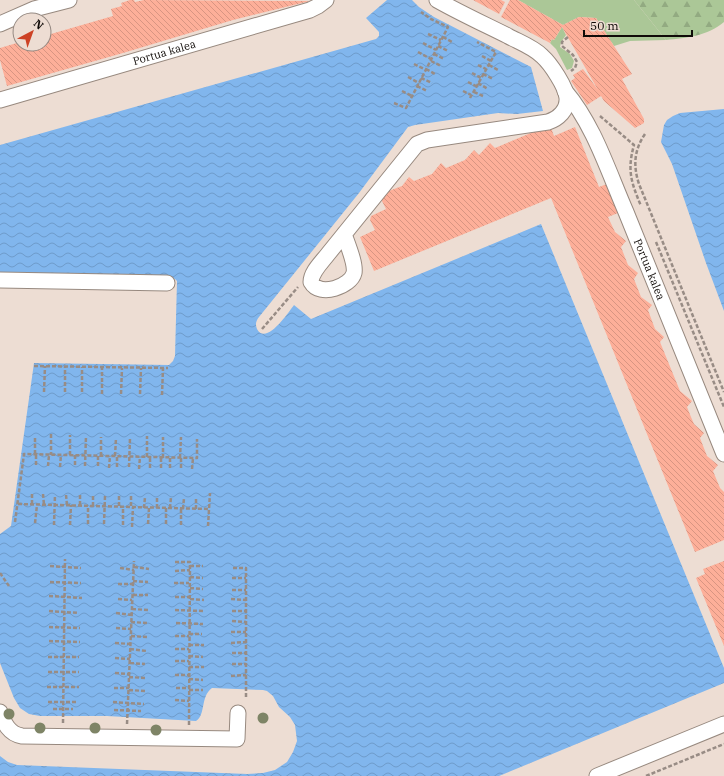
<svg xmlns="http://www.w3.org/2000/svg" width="724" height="776" font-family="'IBM Plex Serif',serif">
  <defs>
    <pattern id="forest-firs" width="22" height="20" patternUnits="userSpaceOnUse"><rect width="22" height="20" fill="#abc797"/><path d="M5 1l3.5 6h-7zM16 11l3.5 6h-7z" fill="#92aa81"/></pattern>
    <pattern id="water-waves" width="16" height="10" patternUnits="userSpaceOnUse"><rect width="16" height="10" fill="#81b6ed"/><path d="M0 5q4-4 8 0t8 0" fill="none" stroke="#6e9bca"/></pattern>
    <pattern id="building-back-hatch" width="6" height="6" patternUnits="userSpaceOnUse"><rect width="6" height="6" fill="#fdaf99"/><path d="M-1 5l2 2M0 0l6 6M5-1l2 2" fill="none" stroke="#d89582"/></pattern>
  </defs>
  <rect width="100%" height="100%" fill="#edddd3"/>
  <path fill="#abc797" d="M518,0H634L666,40L630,41L614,46L596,18L579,17L563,25Z
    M562,27L566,35L561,42L560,47L570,54L574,61L572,68L567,70L556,49L550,43L552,39L554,40Z"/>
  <path fill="url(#forest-firs)" d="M634,0H724V22C707,36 687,38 666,40Z"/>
  <path fill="url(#water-waves)" d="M387,0H412L419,7L434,17L531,67L543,111L517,114L498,113L415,125L408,127L359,193L259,317C256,321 255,324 257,329C266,346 288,313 294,305L311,319L541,224L724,668V683L499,776H0V756L8,762L17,765L247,774L263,773L275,770L287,762L293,752L297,741L295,725L290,717L279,707L273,696L267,691L263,690L212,688C200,697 206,715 196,721L107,716H40L29,714L20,708L14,698L0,663V534L11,526L34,363L169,365L173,361L175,356L177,281L175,279L171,278L0,275V145L376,39L379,36V32L366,18Z
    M724,109V311L706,263L672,164L661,142L664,125L667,120L673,116L680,113Z"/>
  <path fill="url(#building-back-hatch)" d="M130,0H134L135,2L144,0L310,1L233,20L123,53L7,86L0,60V48L20,42V44H44V36L113,16L111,9L122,6L121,3Z
    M473,0H501L505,2L499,14Z
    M510,0H518L563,25L579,17L596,18L632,74L622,79L644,119V123L635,128L604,101L601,96L587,105L571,81L575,78L573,75L583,69L598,90L562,27L554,40L552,39L550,43L501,17Z
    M550,125L554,136L575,127L599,187L612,182L623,211L608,217L615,232L626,241L621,247L628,265L638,273L634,279L641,297L652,305L648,310L655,329L664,337L660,342L680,391L692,401L687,407L691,417L694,424L704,433L700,438L707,456L718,465L713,471L720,488L724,492V540L695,552L551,198L374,271L360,237L375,230L370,220L371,216L386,209L381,199V194L402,186L409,177L414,181L432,174L441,163L446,168L465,160L474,150L479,155L490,143L495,148Z
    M724,561V646L696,578L705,574L703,569Z"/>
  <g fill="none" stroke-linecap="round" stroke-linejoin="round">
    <defs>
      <g id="minor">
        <path d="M0,24L34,9L69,0"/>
        <path id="s1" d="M565,91C594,125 608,171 626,212C659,292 691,373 724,454"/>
        <path id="s2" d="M0,100L310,10L318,6L326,0"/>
        <path d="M344,234C347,243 356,264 354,273C351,286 320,298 311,282C311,272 322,262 328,254L417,144L427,140L548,122C558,119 568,110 567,98C566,87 551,64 542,56C533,47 519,42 508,36C484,24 460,13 437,0"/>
        <path d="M0,280L167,283"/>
        <path d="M0,712C4,723 9,734 22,736L237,739L238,713"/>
        <path d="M597,776L724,724"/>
      </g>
    </defs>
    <use href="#minor" stroke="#97897f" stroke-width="17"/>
    <path stroke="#988c85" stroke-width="2.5" stroke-dasharray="4 2" stroke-linecap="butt" d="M428,34L441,40
      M443,37L452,42
      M568,37L562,42V46L573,55L577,62L575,68L571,71
      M423,43L436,50
      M438,46L448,51
      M418,52L431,59
      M434,54L444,59
      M482,56L491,61
      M431,61L441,66
      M414,64L426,70
      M478,65L486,69
      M489,65L498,70
      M426,69L435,74
      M472,73L481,78
      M483,74L493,79
      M408,77L419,83
      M421,78L432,83
      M468,82L476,86
      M478,83L488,89
      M417,86L427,91
      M402,91L412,96
      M463,91L471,95
      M474,92L483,96
      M470,98L496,52L477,42
      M394,103L406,108L448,27L431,19L421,12
      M600,116L634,145C627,170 631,182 641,206
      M645,134C634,150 633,166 639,184L724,392
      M656,242L724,407
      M262,329L298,287
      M34,366L168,368
      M44,392L45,366
      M65,392V366
      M82,392V367
      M102,394V367
      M121,394L122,368
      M140,394L141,368
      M162,395L163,368
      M51,434V455
      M35,454V438
      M70,455V435
      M75,455V466
      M101,456V437
      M115,456L116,438
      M147,457V436
      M163,458V437
      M170,458V468
      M180,458L181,437
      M36,465V454
      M48,466L49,455
      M85,466L86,436
      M98,466V456
      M60,467L61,455
      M117,467V456
      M129,467L130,438
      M109,468L110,456
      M150,468V457
      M161,468V457
      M181,468V458
      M139,469L140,457
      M192,469L193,458
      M43,494L44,505
      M66,495L67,505
      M80,495V506
      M119,496V507
      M131,496V507
      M18,504L209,509
      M32,504V493
      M93,506V495
      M144,508L145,497
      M157,508V498
      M166,508V525
      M170,508L171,497
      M181,509V527
      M183,509L184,498
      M196,509V498
      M15,522L24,454L197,458V439
      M35,523L37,505
      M88,524V506
      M104,524L105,496
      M148,524L149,508
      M54,525L55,495
      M70,525L71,505
      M123,525V507
      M208,526L210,493
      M132,527L133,507
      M175,562H190L189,725
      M50,566L81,568
      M190,566H203
      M134,567L149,569
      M120,568L134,570
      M233,568H246V699
      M175,571L190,570
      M0,573L9,586
      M190,577L203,578
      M232,578H246
      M133,581L148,582
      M50,582L81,583
      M174,583H189
      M118,584H133
      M190,588L203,589
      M232,590H246
      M133,595H148
      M49,596L82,598
      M175,597H189
      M118,599L132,600
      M190,599L204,600
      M231,599L246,600
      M132,609L148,610
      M175,610L203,611
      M49,611L79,613
      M232,611H246
      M116,613L132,615
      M232,621L246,622
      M131,622L147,623
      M176,623L203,624
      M49,627L80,628
      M116,628L131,629
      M231,632H246
      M189,634H202
      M131,636L147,637
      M175,636H189
      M49,641L80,642
      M115,643L131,644
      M231,643L246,642
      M189,645H204
      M130,649L147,651
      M175,649H189
      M232,653H246
      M189,656L203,657
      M48,657H79
      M115,658L130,659
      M175,661H189
      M130,663L145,664
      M232,664H246
      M189,667H204
      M48,672H79
      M115,673L129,674
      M175,675H189
      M231,676L246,675
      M129,677L145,678
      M189,679L203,680
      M47,687H79
      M114,688H129
      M176,688H189
      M129,690L145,691
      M189,690H203
      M175,700L189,701
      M48,702H77
      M113,702L144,704
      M53,709H73
      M114,710L141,711
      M63,723L65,559
      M127,724L134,561
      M646,776L724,744"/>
    <use href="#minor" stroke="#fff" stroke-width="15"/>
  </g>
  <g fill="#7e8466">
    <circle cx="9" cy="714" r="5.5"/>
    <circle cx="263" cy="718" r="5.5"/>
    <circle cx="40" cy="728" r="5.5"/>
    <circle cx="95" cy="728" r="5.5"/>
    <circle cx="156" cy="730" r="5.5"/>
  </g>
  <g text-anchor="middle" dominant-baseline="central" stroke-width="3" stroke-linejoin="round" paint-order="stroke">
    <g font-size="11" fill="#100b08" stroke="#edddd3">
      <text stroke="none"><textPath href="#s2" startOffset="171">Portua kalea</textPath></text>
      <text stroke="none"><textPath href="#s1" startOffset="198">Portua kalea</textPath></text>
    </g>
  </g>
  <g transform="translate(32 32) rotate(41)"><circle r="19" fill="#edddd3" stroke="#958982"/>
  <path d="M0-3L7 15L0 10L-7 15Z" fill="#cd4225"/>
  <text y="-6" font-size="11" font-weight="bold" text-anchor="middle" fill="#100b08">N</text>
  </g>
  <path d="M584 30v6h108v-6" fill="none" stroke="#100b08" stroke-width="2"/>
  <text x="590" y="30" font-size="12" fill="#100b08" stroke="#edddd3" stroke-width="3" paint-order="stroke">50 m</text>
</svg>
